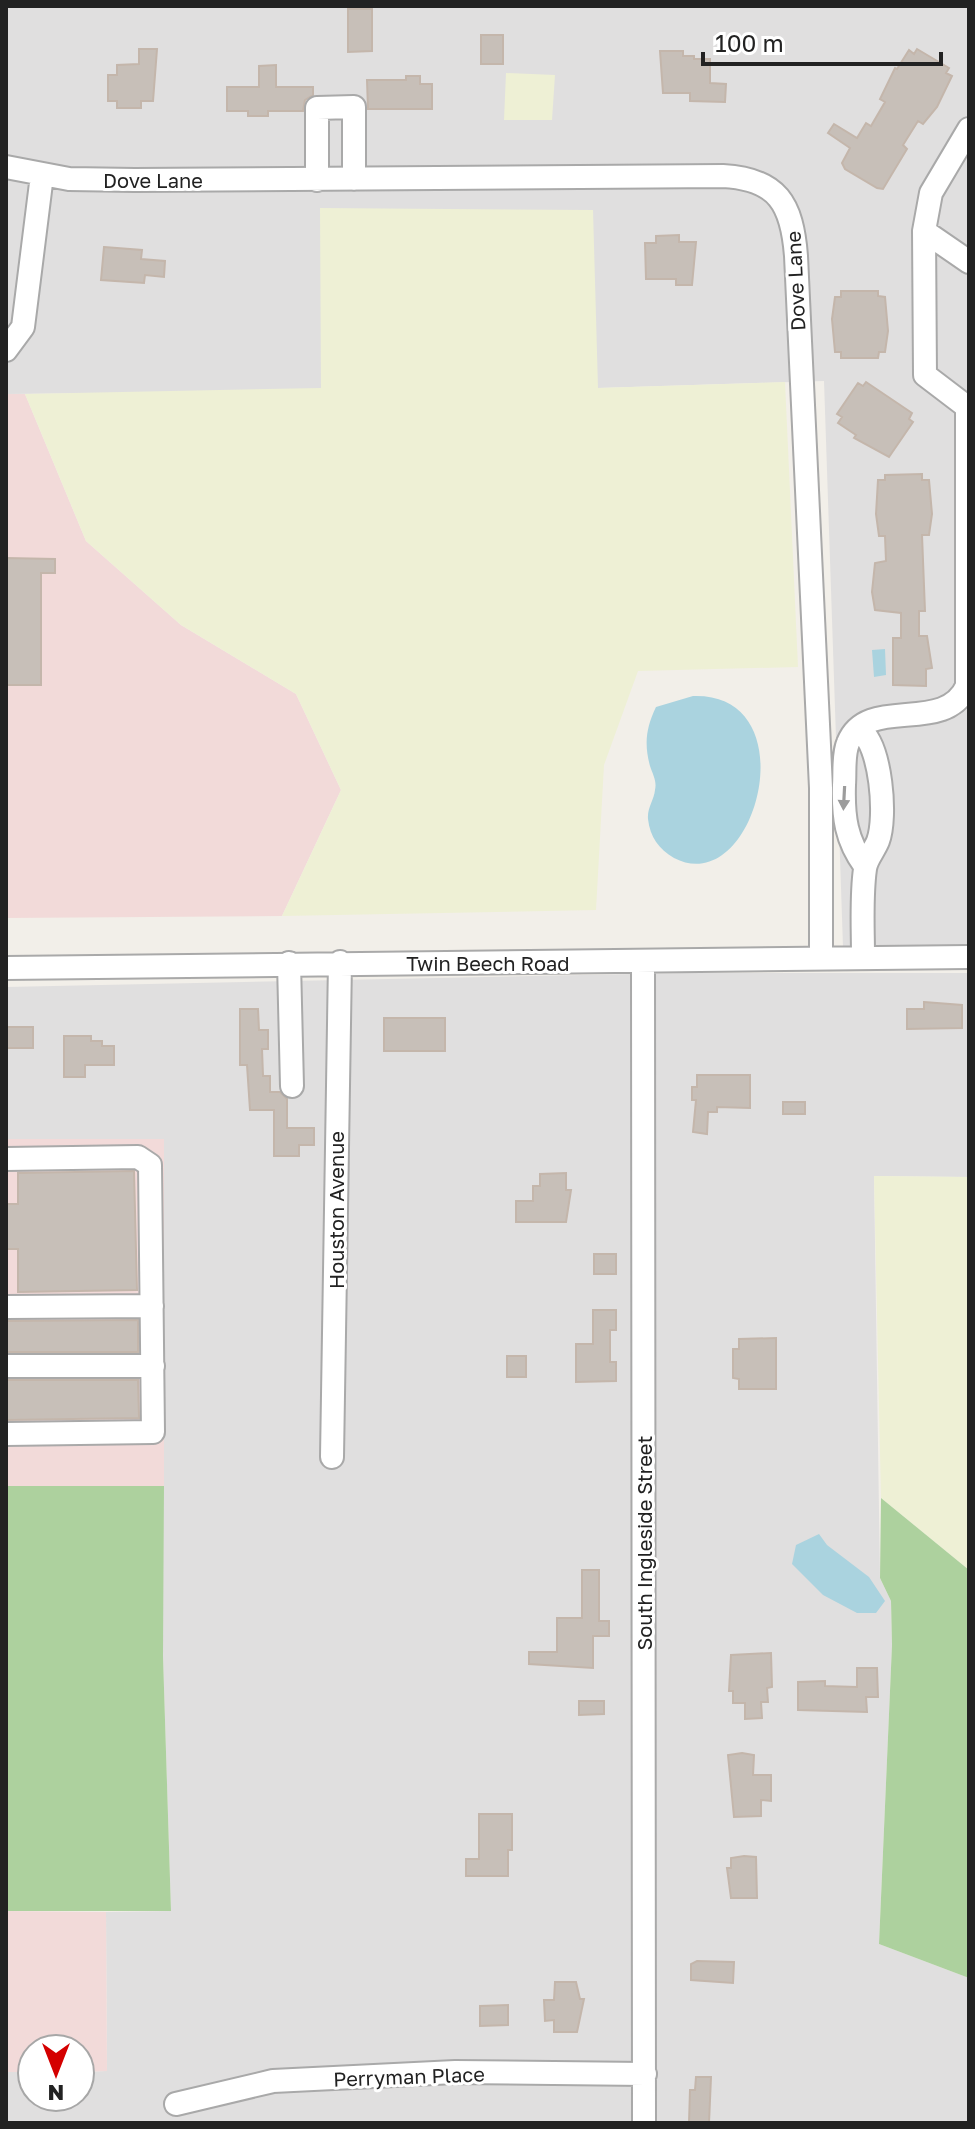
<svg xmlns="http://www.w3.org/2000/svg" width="975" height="2129" font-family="'Golos Text',sans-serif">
  <rect width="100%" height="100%" fill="#f2efe9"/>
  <path fill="#e0dfdf" d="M6,6H969V946L843,947L824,381L598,388L6,394Z
    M682,973H969V1177L874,1176L880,1578L891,1601L892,1645L879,1944L969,1978V2123H6V2072H32V2097H80V2072L107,2071L106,1912L171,1911L163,1656L164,1140L6,1139V987Z"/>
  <path fill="#f2dad9" d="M6,394H25L86,541L181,625L296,694L341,790L282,916L6,918Z
    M6,1139H164V1486H6Z
    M6,1911L106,1912L107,2071L80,2072V2049H32V2072H6Z"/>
  <path fill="#eef0d5" d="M506,73L555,75L552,120H504Z
    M320,208L593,210L598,388L785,382L798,667L638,671L604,765L596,910L282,916L341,790L296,694L181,625L86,541L25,394L321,388Z
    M874,1176L969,1177V1570L881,1498Z"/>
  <path fill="#add19e" d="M6,1486H164L163,1656L171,1911H6Z
    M881,1498L969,1570V1978L879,1944L892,1645L891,1601L880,1578Z"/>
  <path fill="#aad3df" d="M885,649L886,675L874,677L872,650Z
    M693,696C810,692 756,901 674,858C659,849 650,837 648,819C647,808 654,800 655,790C657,781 653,775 650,766C644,744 646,728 656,707Z
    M819,1534L827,1545L869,1577L885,1601L876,1613H857L823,1595L792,1564L796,1545Z"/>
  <path fill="#c7bfb8" stroke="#c4b6ab" stroke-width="2" d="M348,9H372V51L348,52Z
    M481,35H503V64H481Z
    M139,49H157L153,101H141V108H117V101H108V75H117V65L139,64Z
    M917,49L949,68L946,73L952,76L937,107L923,124L918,121L903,145L907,149L883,189L877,188L845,169L842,163L850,148L828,133L834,124L857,138L866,123L871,126L885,102L880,99L895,68L897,69L909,50L914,54Z
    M660,51H683V56H694V59H710V83L726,84L725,102L690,101V93H663Z
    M276,65V87H313V95L305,100L303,111H268V116H248V111H227V87H259V66Z
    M406,76H420V84H432V109H368L367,80H406Z
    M679,235V242H696L692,285H676V279H646L645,243H656V236Z
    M104,247L142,250L141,259L165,261L164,277L145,275L144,283L101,280Z
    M841,291H878V296L885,297L888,331L885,352H879L878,358H841V352H835L832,319L835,297H841Z
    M866,382L912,413L909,419L913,422L889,457L854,438L856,435L838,423L842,417L837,414L858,383L863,386Z
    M922,474V480H929L932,514L929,535H922L925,611H919V636H927L932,668L926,669V686L893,685V638H901V613L875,610L872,592L875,563L886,561L885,536H879L876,514L878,480H885V475Z
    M6,558L55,559V573H41V685H6Z
    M924,1002L962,1005V1028L907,1029V1009H924Z
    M240,1009H258L259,1030H268V1049H262L263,1076H270V1092H280L287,1099V1128H314V1145H299V1156H274V1110H250L247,1065H240Z
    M384,1018H445V1051H384Z
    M6,1027H33V1048H6Z
    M64,1036H91V1041H102V1046H114V1065H85V1077H64Z
    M697,1075H750V1108L717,1107V1112H708L707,1134L693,1132L696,1100H692V1087H697Z
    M783,1102H805V1114H783Z
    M134,1171L137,1290L18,1292V1249H6V1204H18V1173Z
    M566,1173V1190H571L566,1222H516V1201H533V1186H540V1174Z
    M594,1254H616V1274H594Z
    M593,1310H616V1330H610V1362H616V1381L576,1382V1344H593Z
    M138,1320V1352H6V1321Z
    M776,1338V1389H739V1379L733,1378V1349H739V1339Z
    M507,1356H526V1377H507Z
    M6,1380H138L139,1418L6,1420Z
    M582,1570H599V1621H609V1636H593V1668L529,1664V1652H557V1618H582Z
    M771,1653L772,1687L767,1688L768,1702H761L762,1718L745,1719V1703H733V1691H729L731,1655Z
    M857,1668H877L878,1697H866L867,1712L798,1710V1682L825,1681V1686L857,1687Z
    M579,1701H604V1714L579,1715Z
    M742,1753L754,1755L753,1775H771V1801L761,1800V1816L734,1817L728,1755Z
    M479,1814H512V1850H508V1876H466V1859H479Z
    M744,1856L756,1857L757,1898H731L727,1868H731V1858Z
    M697,1961L734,1962L733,1983L691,1980V1964Z
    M555,1982H576L580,1999H584L577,2032H554V2020L545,2021L544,2000H554Z
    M508,2005V2025L480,2026V2006Z
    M696,2077H711L709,2123H689L690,2090H695Z"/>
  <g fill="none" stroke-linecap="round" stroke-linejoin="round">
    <defs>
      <path id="minor" d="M6,167L69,179L135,180L723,176C778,179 792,204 796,256L821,788V956
        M317,180V108L354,107V179
        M924,231L931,193L969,129
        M6,350L23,327L42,175
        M967,407L925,375L924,231L969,262
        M860,730C881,745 887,817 878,841C874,851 866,859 865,869C861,897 863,928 863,956
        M865,866C846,840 843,817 844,785C845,772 843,755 848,743C867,694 945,736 967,686V407
        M289,963L292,1086
        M643,963L644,2123
        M6,968L969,957
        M6,1159L138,1157L150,1165L153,1432L6,1434
        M6,1307L152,1306
        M6,1366H153
        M332,1457L340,962
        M176,2104L273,2081L455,2072L645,2074"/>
    </defs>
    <use href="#minor" stroke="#a9a9a9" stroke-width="26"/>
    <use href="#minor" stroke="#fff" stroke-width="22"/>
  </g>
  <defs><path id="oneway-solid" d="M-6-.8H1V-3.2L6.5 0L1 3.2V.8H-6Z" transform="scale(2)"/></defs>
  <use fill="#9c9c9c" href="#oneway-solid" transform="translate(844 798) rotate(93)"/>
  <g text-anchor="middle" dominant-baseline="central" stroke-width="6" stroke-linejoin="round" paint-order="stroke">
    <g font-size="20" fill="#222" stroke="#fff">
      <text x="153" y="180">Dove Lane</text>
      <text transform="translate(795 281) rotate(-93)">Dove Lane</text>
      <text x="488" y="963">Twin Beech Road</text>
      <text transform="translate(336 1210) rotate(-90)">Houston Avenue</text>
      <text transform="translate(644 1543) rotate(-90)">South Ingleside Street</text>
      <text transform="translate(409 2076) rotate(-2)">Perryman Place</text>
    </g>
  </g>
  <rect width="975" height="2129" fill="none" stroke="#222222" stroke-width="16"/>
  <g transform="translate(56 2073) rotate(180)"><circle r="38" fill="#ffffff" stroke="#a7a7a7" stroke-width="2"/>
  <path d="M0-6L14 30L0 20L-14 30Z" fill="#d40000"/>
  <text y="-12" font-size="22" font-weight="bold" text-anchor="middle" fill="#222222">N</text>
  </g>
  <path d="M703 52v12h238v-12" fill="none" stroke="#222222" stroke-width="4"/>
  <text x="715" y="52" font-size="24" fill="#222222" stroke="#ffffff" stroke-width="6" paint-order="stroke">100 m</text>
</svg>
